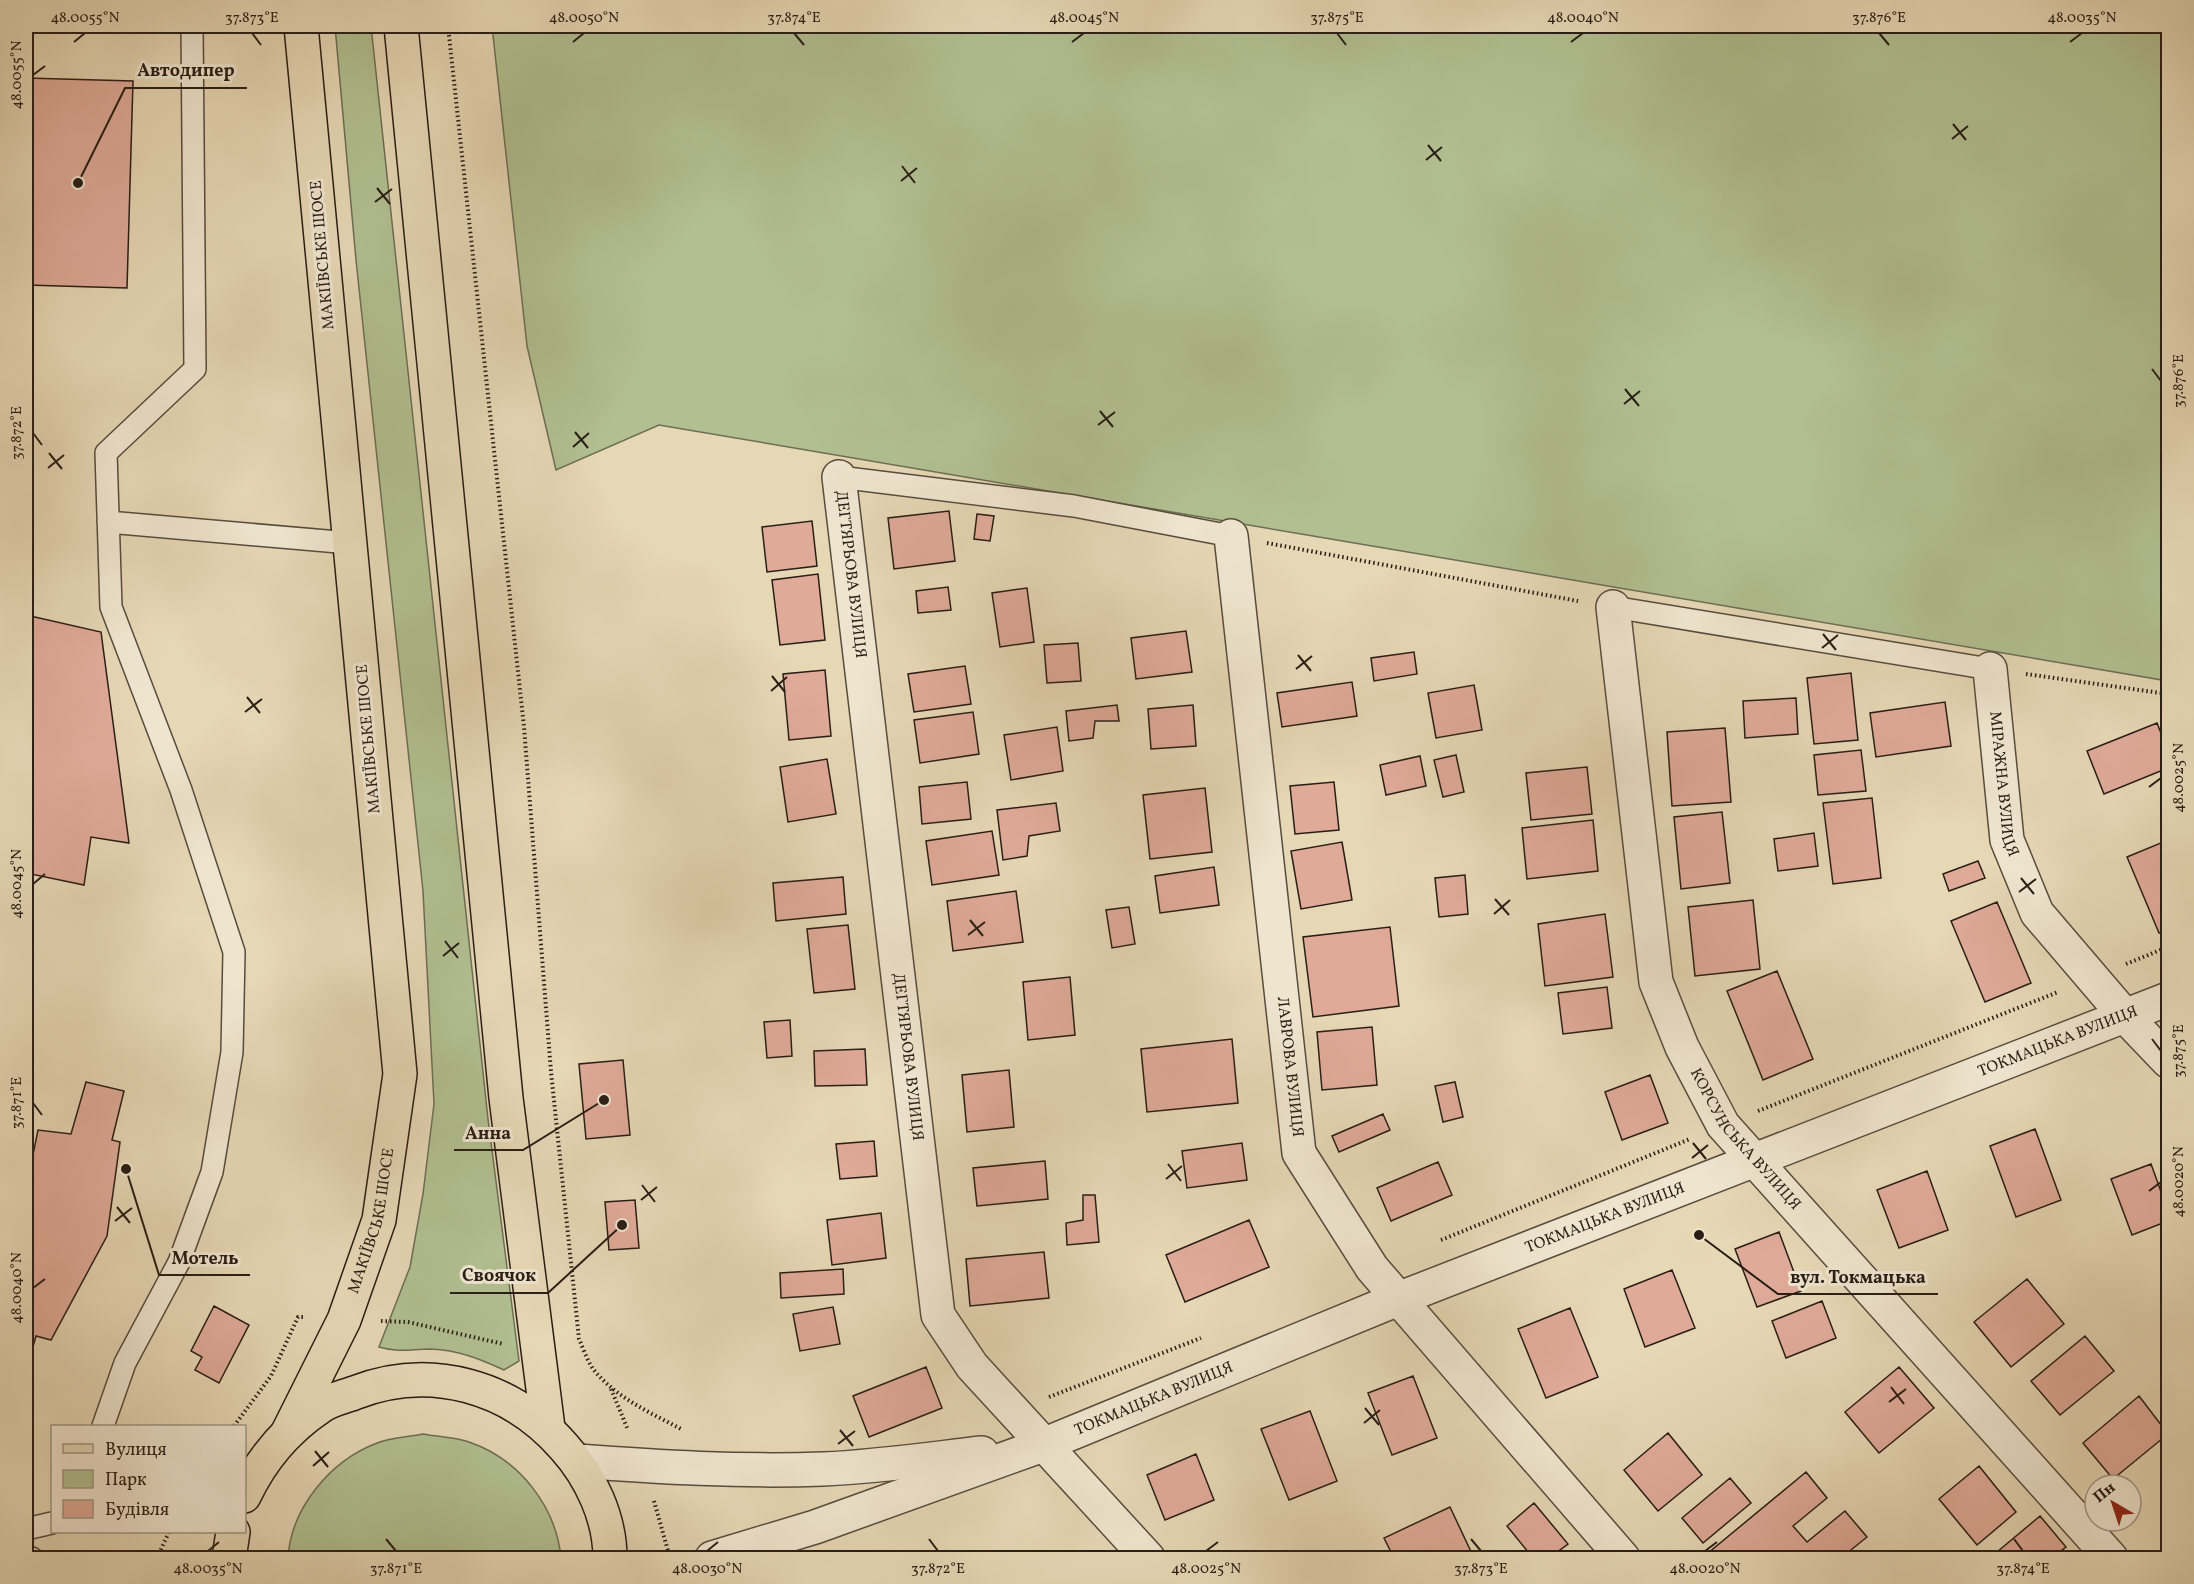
<svg xmlns="http://www.w3.org/2000/svg" width="2194" height="1584" font-family="Vollkorn,serif">
  <rect width="100%" height="100%" fill="#e6d7b5"/>
  <filter id="stains"><feTurbulence type="fractalNoise" baseFrequency=".00333" numOctaves="4"/><feColorMatrix values="0 0 0 0 .2 0 0 0 0 .09 0 0 0 0 .02 0 0 0 .5 -.17"/></filter>
  <radialGradient id="worn" r=".72"><stop offset=".6" stop-color="#630" stop-opacity="0"/><stop offset="1" stop-color="#630" stop-opacity=".3"/></radialGradient>
  <path fill="#b1bf91" stroke="#6d6e54" stroke-width="1.5" d="M335,26H371L488,1119L519,1361L504,1370C480,1359 458,1350 431,1349C411,1349 399,1353 379,1347L410,1267L423,1194L434,1104L423,891L356,260Z
    M492,26H2168V681L659,425L556,470L527,346Z
    M423,1434C438,1437 455,1437 469,1442C519,1459 556,1506 561,1558H288C291,1508 330,1461 377,1443C391,1437 409,1437 423,1434Z"/>
  <path fill="#dfaa98" stroke="#291e16" stroke-width="1.5" d="M26,78L133,81L127,288L26,285Z
    M949,511L955,561L894,569L888,518Z
    M977,514L994,516L990,541L974,539Z
    M812,521L817,566L767,572L762,527Z
    M818,574L825,640L780,645L772,580Z
    M948,587L951,610L918,613L916,591Z
    M1027,588L1034,642L1000,647L992,593Z
    M26,615L101,632L129,843L91,837L84,885L26,873Z
    M1186,631L1192,672L1136,679L1131,638Z
    M1078,643L1081,681L1047,683L1044,645Z
    M1414,652L1417,674L1374,681L1371,658Z
    M965,666L971,704L914,712L908,674Z
    M825,670L831,736L789,740L783,674Z
    M1851,673L1858,740L1814,744L1807,678Z
    M1352,682L1357,716L1282,727L1277,693Z
    M1474,685L1482,730L1436,738L1428,693Z
    M1796,698L1798,734L1745,738L1743,701Z
    M1945,702L1951,746L1876,757L1870,713Z
    M1117,705L1119,721H1095L1093,738L1069,741L1066,711Z
    M1193,705L1196,746L1151,749L1148,709Z
    M973,712L979,754L920,763L914,720Z
    M2157,723L2168,751V768L2104,794L2087,751Z
    M1057,727L1063,771L1011,780L1004,735Z
    M1725,728L1731,802L1672,806L1667,732Z
    M1861,750L1866,791L1818,795L1814,755Z
    M1456,755L1464,792L1443,797L1434,760Z
    M1420,756L1426,786L1386,795L1380,765Z
    M827,759L836,814L788,822L780,767Z
    M1587,767L1592,814L1531,820L1526,773Z
    M967,782L971,819L922,824L919,787Z
    M1334,782L1339,830L1295,834L1290,786Z
    M1205,788L1212,852L1150,859L1143,795Z
    M1872,798L1881,878L1833,884L1823,803Z
    M1056,803L1060,831L1029,836L1027,856L1003,860L997,810Z
    M1722,812L1730,883L1681,889L1674,817Z
    M1593,820L1598,871L1527,879L1522,828Z
    M992,831L999,875L932,885L926,841Z
    M1814,833L1818,866L1778,871L1774,839Z
    M2168,840V929L2159,933L2127,857Z
    M1342,842L1352,900L1301,909L1291,851Z
    M1978,861L1985,878L1949,891L1943,874Z
    M1214,867L1219,905L1160,913L1155,876Z
    M1465,875L1468,914L1439,917L1435,878Z
    M843,877L846,914L776,921L773,883Z
    M1016,891L1023,942L953,951L947,901Z
    M1753,900L1760,969L1695,976L1688,907Z
    M1997,902L2031,983L1985,1002L1951,921Z
    M1129,907L1135,944L1112,948L1106,910Z
    M1605,914L1613,977L1545,986L1538,924Z
    M848,925L855,989L814,993L807,929Z
    M1390,927L1399,1006L1313,1017L1303,937Z
    M1777,971L1813,1059L1763,1080L1727,991Z
    M1070,977L1075,1035L1028,1040L1023,982Z
    M1607,987L1612,1028L1563,1034L1558,993Z
    M790,1020L792,1056L767,1058L764,1022Z
    M1372,1027L1377,1085L1322,1090L1317,1032Z
    M1232,1039L1238,1103L1147,1112L1141,1049Z
    M865,1049L867,1085L815,1086L814,1051Z
    M623,1060L630,1135L586,1139L579,1064Z
    M1009,1070L1014,1127L967,1132L962,1075Z
    M1650,1075L1668,1123L1622,1140L1605,1092Z
    M86,1082L124,1091L112,1140L120,1142L107,1236L51,1340L36,1336L27,1368L26,1154L33,1155L38,1130L71,1134Z
    M1455,1082L1463,1117L1443,1122L1435,1086Z
    M1383,1114L1390,1130L1339,1152L1332,1136Z
    M2035,1129L2061,1200L2016,1217L1990,1146Z
    M874,1141L877,1176L840,1179L836,1144Z
    M1242,1143L1247,1180L1187,1188L1182,1151Z
    M1045,1161L1048,1199L977,1206L973,1168Z
    M1438,1162L1452,1195L1391,1221L1377,1188Z
    M2151,1164L2168,1211V1221L2132,1235L2111,1179Z
    M1927,1171L1948,1230L1899,1248L1877,1190Z
    M1083,1195H1095L1099,1242L1067,1245L1066,1223L1083,1220Z
    M635,1200L639,1248L609,1250L605,1202Z
    M881,1213L886,1258L832,1265L827,1220Z
    M1249,1220L1269,1267L1185,1302L1166,1255Z
    M1779,1232L1801,1291L1757,1307L1735,1249Z
    M1044,1252L1049,1298L970,1306L966,1259Z
    M843,1269L844,1294L781,1298L780,1273Z
    M1672,1270L1695,1328L1645,1347L1624,1289Z
    M2027,1279L2064,1324L2011,1367L1974,1322Z
    M1822,1301L1836,1338L1786,1358L1772,1321Z
    M214,1306L249,1325L219,1383L195,1370L202,1357L191,1351Z
    M833,1307L840,1344L800,1351L793,1314Z
    M1570,1308L1598,1377L1546,1398L1518,1329Z
    M2085,1336L2114,1371L2060,1415L2031,1381Z
    M926,1367L942,1408L869,1437L853,1396Z
    M1899,1367L1934,1408L1879,1453L1845,1412Z
    M1413,1376L1437,1438L1392,1455L1368,1393Z
    M2139,1396L2168,1434L2113,1479L2083,1443Z
    M1310,1411L1337,1481L1289,1500L1261,1429Z
    M1668,1433L1702,1475L1658,1511L1624,1470Z
    M1196,1454L1214,1500L1165,1520L1147,1475Z
    M1979,1466L2016,1512L1977,1545L1939,1499Z
    M1806,1472L1827,1498L1793,1526L1807,1542L1845,1511L1867,1537L1841,1558H1702Z
    M1730,1478L1751,1503L1703,1543L1682,1518Z
    M1534,1503L1568,1544L1549,1558H1533L1507,1526Z
    M1450,1507L1474,1558H1394L1384,1538Z
    M2040,1516L2066,1547L2051,1558H1992L1991,1557Z"/>
  <g fill="none" stroke-linecap="round" stroke-linejoin="round">
    <defs>
      <path id="service" d="M839,477L1074,506L1231,536
        M108,522L350,543
        M1613,607L1990,669
        M103,1426L125,1363L179,1262L212,1172L232,1052L234,952L181,790L111,607L106,453L195,369L192,26
        M26,1529L52,1523
        M26,1557L32,1558"/>
      <g id="minor">
        <path id="s1" d="M839,477L938,1315L972,1366L1148,1558"/>
        <path id="s2" d="M1231,536L1299,1153L1372,1268L1623,1558"/>
        <path id="s3" d="M1613,607L1656,982L1682,1047L1723,1125L2111,1558"/>
        <path id="s4" d="M1990,669L2007,840L2037,913L2125,1016L2168,1061"/>
      </g>
      <g id="tertiary">
        <path d="M577,1461C659,1467 741,1472 823,1469C876,1467 929,1459 982,1453"/>
        <path id="s5" d="M712,1558L815,1527L1043,1445L1398,1299L2168,999"/>
      </g>
      <g id="primary">
        <path d="M401,26L506,1098L548,1428"/>
        <path id="s6" d="M287,1434L344,1320L379,1220L400,1074L301,26"/>
        <path d="M244,1496C261,1460 287,1429 320,1407C329,1400 343,1397 354,1393C430,1363 511,1386 564,1447C591,1477 610,1518 610,1558"/>
        <path d="M229,1558L233,1532"/>
      </g>
    </defs>
    <use href="#service" stroke="#584c3e" stroke-width="24"/>
    <use href="#minor" stroke="#584c3e" stroke-width="36"/>
    <use href="#tertiary" stroke="#584c3e" stroke-width="36"/>
    <use href="#primary" stroke="#291e16" stroke-width="36"/>
    <path stroke="#291e16" stroke-width="4" stroke-dasharray="1.5 3" stroke-linecap="butt" d="M448,26L524,727L551,1072L579,1339C583,1348 587,1360 593,1369C616,1398 651,1413 683,1430
      M1267,543L1578,601
      M2026,674L2168,694
      M2126,964L2168,947
      M1758,1111L2058,992
      M1441,1240L1690,1139
      M381,1321L408,1322L503,1344
      M611,1389L628,1430
      M1049,1397L1201,1338
      M234,1426L271,1376L298,1317H304
      M654,1501L670,1558
      M157,1558L169,1532"/>
    <use href="#service" stroke="#efe5cf" stroke-width="21"/>
    <use href="#minor" stroke="#efe5cf" stroke-width="33"/>
    <use href="#tertiary" stroke="#efe5cf" stroke-width="33"/>
    <use href="#primary" stroke="#e6d7b5" stroke-width="33"/>
  </g>
  <path fill="none" stroke="#291e16" stroke-width="2" d="M252,33L261,45M794,33L804,45M1337,33L1346,45M1879,33L1889,45M74,42L85,33M573,42L584,33M1072,42L1084,33M1571,42L1583,33M2070,42L2082,33M33,75L45,66M1953,124L1966,140M1952,139L1968,126M1428,145L1441,161M1426,160L1442,147M902,166L915,183M901,181L917,168M377,188L390,204M375,202L392,189M2152,369L2161,381M1625,389L1639,406M1624,404L1640,391M1100,411L1113,427M1098,425L1115,412M575,432L588,448M33,433L42,445M573,447L589,433M49,453L62,469M48,468L64,455M1823,634L1836,650M1822,648L1838,635M1298,655L1311,671M1296,669L1312,656M772,676L785,692M771,691L787,677M247,697L260,713M245,712L262,699M2149,787L2161,778M2021,878L2034,894M33,884L45,874M2019,892L2036,879M1495,899L1509,915M1494,914L1510,900M970,920L983,936M968,935L985,922M445,941L458,958M443,956L459,943M2152,1039L2161,1051M33,1103L42,1115M1693,1143L1706,1159M1692,1158L1708,1145M1168,1164L1181,1181M1166,1179L1182,1166M642,1185L655,1202M2149,1191L2161,1182M641,1200L657,1187M117,1207L130,1223M115,1221L132,1208M33,1288L45,1279M1891,1387L1904,1404M1889,1402L1906,1389M1365,1408L1379,1425M1364,1423L1380,1410M840,1430L853,1446M838,1444L855,1431M315,1451L328,1467M313,1466L329,1452M386,1539L396,1551M929,1539L938,1551M1471,1539L1481,1551M2014,1539L2023,1551M208,1551L219,1542M707,1551L718,1542M1206,1551L1218,1542M1705,1551L1717,1542"/>
  <g text-anchor="middle" dominant-baseline="central" stroke-width="6" stroke-linejoin="round" paint-order="stroke">
    <g font-size="16" fill="#291e16" stroke="#efe5cf">
      <text transform="translate(323 255) rotate(-95)">МАКІЇВСЬКЕ ШОСЕ</text>
      <text stroke="none"><textPath href="#s1" startOffset="98">ДЕГТЯРЬОВА ВУЛИЦЯ</textPath></text>
      <text transform="translate(369 739) rotate(-95)">МАКІЇВСЬКЕ ШОСЕ</text>
      <text stroke="none"><textPath href="#s4" startOffset="116">МІРАЖНА ВУЛИЦЯ</textPath></text>
      <text stroke="none"><textPath href="#s5" startOffset="1442">ТОКМАЦЬКА ВУЛИЦЯ</textPath></text>
      <text stroke="none"><textPath href="#s1" startOffset="584">ДЕГТЯРЬОВА ВУЛИЦЯ</textPath></text>
      <text stroke="none"><textPath href="#s2" startOffset="534">ЛАВРОВА ВУЛИЦЯ</textPath></text>
      <text stroke="none"><textPath href="#s3" startOffset="560">КОРСУНСЬКА ВУЛИЦЯ</textPath></text>
      <text stroke="none"><textPath href="#s5" startOffset="956">ТОКМАЦЬКА ВУЛИЦЯ</textPath></text>
      <text stroke="none"><textPath href="#s6" startOffset="231">МАКІЇВСЬКЕ ШОСЕ</textPath></text>
      <text stroke="none"><textPath href="#s5" startOffset="470">ТОКМАЦЬКА ВУЛИЦЯ</textPath></text>
    </g>
  </g>
  <path fill="none" stroke="#291e16" stroke-width="2" d="M78 183L125 88H247M604 1100L523 1150H454M126 1169L159 1275H250M622 1225L548 1293H450M1699 1235L1778 1294H1938"/>
  <g fill="#291e16" stroke="#efe5cf" stroke-width="2">
    <circle cx="78" cy="183" r="6"/>
    <circle cx="604" cy="1100" r="6"/>
    <circle cx="126" cy="1169" r="6"/>
    <circle cx="622" cy="1225" r="6"/>
    <circle cx="1699" cy="1235" r="6"/>
  </g>
  <g font-size="18" text-anchor="middle" font-weight="bold" fill="#291e16" stroke="#efe5cf" stroke-width="6" stroke-linejoin="round" paint-order="stroke">
    <text x="186" y="76">Автодипер</text>
    <text x="488" y="1139">Анна</text>
    <text x="205" y="1264">Мотель</text>
    <text x="499" y="1281">Своячок</text>
    <text x="1858" y="1283">вул. Токмацька</text>
  </g>
  <rect width="2194" height="1584" fill="none" stroke="#e6d7b5" stroke-width="66"/>
  <rect x="51" y="1425" width="195" height="108" fill="#efe5cf" stroke="#a09585" stroke-width="1.5"/>
  <rect x="63" y="1444" width="30" height="9" fill="#e6d7b5" stroke="#a09585" stroke-width="1.5"/>
  <text x="105" y="1455" font-size="18" fill="#291e16">Вулиця</text>
  <rect x="63" y="1470" width="30" height="18" fill="#b1bf91" stroke="#a09585" stroke-width="1.5"/>
  <text x="105" y="1485" font-size="18" fill="#291e16">Парк</text>
  <rect x="63" y="1500" width="30" height="18" fill="#dfaa98" stroke="#a09585" stroke-width="1.5"/>
  <text x="105" y="1515" font-size="18" fill="#291e16">Будівля</text>
  <g transform="translate(2113 1503) rotate(321)"><circle r="28" fill="#efe5cf" stroke="#a09585" stroke-width="1.5"/>
  <path d="M0-4.5L10 22L0 15L-10 22Z" fill="#8f2418"/>
  <text y="-9" font-size="16" font-weight="bold" text-anchor="middle" fill="#291e16">Пн</text>
  </g>
  <rect x="33" y="33" width="2128" height="1518" fill="none" stroke="#291e16" stroke-width="2"/>
  <g font-size="15" text-anchor="middle" fill="#291e16">
    <text x="85" y="22">48.0055°N</text>
    <text x="252" y="22">37.873°E</text>
    <text x="584" y="22">48.0050°N</text>
    <text x="794" y="22">37.874°E</text>
    <text x="1084" y="22">48.0045°N</text>
    <text x="1337" y="22">37.875°E</text>
    <text x="1583" y="22">48.0040°N</text>
    <text x="1879" y="22">37.876°E</text>
    <text x="2082" y="22">48.0035°N</text>
    <text transform="translate(16 75) rotate(-90)" y="5">48.0055°N</text>
    <text transform="translate(2178 381) rotate(-90)" y="5">37.876°E</text>
    <text transform="translate(16 433) rotate(-90)" y="5">37.872°E</text>
    <text transform="translate(2178 778) rotate(-90)" y="5">48.0025°N</text>
    <text transform="translate(16 884) rotate(-90)" y="5">48.0045°N</text>
    <text transform="translate(2178 1051) rotate(-90)" y="5">37.875°E</text>
    <text transform="translate(16 1103) rotate(-90)" y="5">37.871°E</text>
    <text transform="translate(2178 1182) rotate(-90)" y="5">48.0020°N</text>
    <text transform="translate(16 1288) rotate(-90)" y="5">48.0040°N</text>
    <text x="208" y="1573">48.0035°N</text>
    <text x="396" y="1573">37.871°E</text>
    <text x="707" y="1573">48.0030°N</text>
    <text x="938" y="1573">37.872°E</text>
    <text x="1206" y="1573">48.0025°N</text>
    <text x="1481" y="1573">37.873°E</text>
    <text x="1705" y="1573">48.0020°N</text>
    <text x="2023" y="1573">37.874°E</text>
  </g>
  <rect width="100%" height="100%" filter="url(#stains)"/>
  <rect width="100%" height="100%" fill="url(#worn)"/>
</svg>
